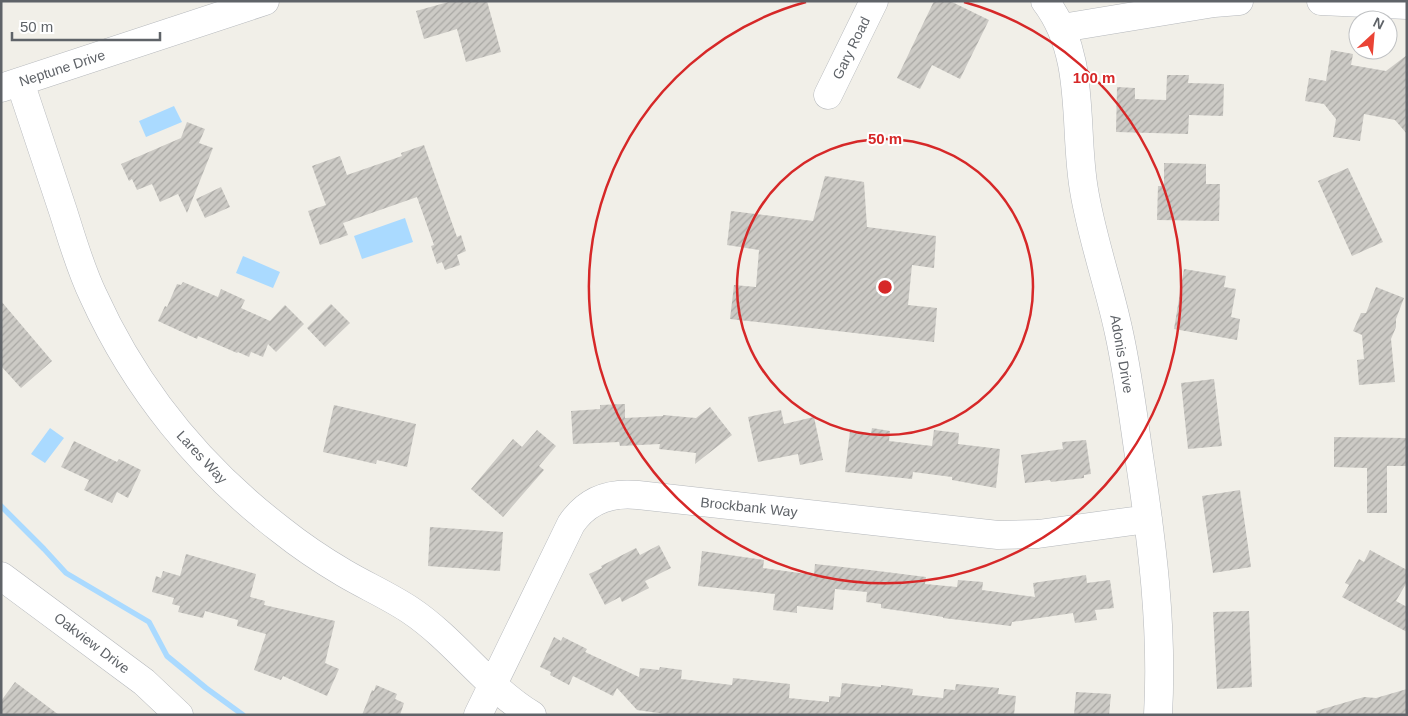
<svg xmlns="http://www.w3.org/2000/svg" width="1408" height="716" font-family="Arial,sans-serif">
  <defs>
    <pattern id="building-hatch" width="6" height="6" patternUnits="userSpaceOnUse" patternTransform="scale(1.25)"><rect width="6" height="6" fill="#cccac5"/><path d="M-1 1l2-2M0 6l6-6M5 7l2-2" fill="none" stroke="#a9a8a4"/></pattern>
  </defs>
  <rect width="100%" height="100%" fill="#f1efe8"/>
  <path fill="#aadaff" d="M174,106L182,122L146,137L139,121Z
    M405,218L413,242L362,259L354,236Z
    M243,256L280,272L273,288L236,273Z
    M50,428L64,438L45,463L31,454Z"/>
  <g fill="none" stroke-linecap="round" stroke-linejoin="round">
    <path stroke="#aadaff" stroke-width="5.5" d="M1,506L44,549L66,573L149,622L167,656L206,688L243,715"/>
  </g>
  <path fill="url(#building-hatch)" d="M452,1H487L501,52L466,62L457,29L424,39L416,11Z
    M934,1H950L989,20L960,79L932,65L920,89L897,78Z
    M1331,50L1353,54L1351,65L1386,71L1407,55V134L1395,120L1364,114L1360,141L1333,137L1336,119L1324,104L1305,101L1309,78L1326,81Z
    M1167,75H1189L1188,83L1224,84L1223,116L1189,115L1188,134L1116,132L1117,87L1135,88V99L1166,100Z
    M187,122L205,129L199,143L213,148L187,213L178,194L160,202L152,184L137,190L132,179L129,181L121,164L181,138Z
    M424,145L457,237L461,235L466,251L457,255L460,265L445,270L442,262L437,264L431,246L434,245L417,197L343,223L348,235L320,245L308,211L326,205L312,166L340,156L347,175L402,156L401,153Z
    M1164,163L1206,164V184H1220L1219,221L1157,220L1158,186H1164Z
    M1348,168L1383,242L1352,256L1318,181Z
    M825,176L864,182L867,227L936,236L934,268L912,265L908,305L937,308L934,342L730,319L734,285L756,287L759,250L727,245L731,211L813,221Z
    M221,187L230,207L205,218L196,199Z
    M1184,269L1226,276L1224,287L1236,289L1231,317L1240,319L1237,340L1174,329Z
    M183,282L218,297L221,289L245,300L241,308L270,321L285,305L304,324L276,352L268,344L263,357L251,352L249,357L238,352L237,353L198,336L197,339L158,321L165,306L167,307L177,284L181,285Z
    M1376,287L1404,298L1396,319V327L1391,339L1395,382L1359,385L1357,360L1364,359L1362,335L1353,331L1361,313H1366Z
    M1,301L52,361L21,388L1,366Z
    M331,304L350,323L325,347L307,328Z
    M1214,379L1222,446L1188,449L1181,383Z
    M625,404V418L663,416V415L696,418L710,407L732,435L695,464L696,453L659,449L660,444L620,446L619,442L573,444L571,411L600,409V405Z
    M334,405L416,424L407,467L377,460L376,464L323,452Z
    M781,410L784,424L814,417L823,460L800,465L798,454L758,462L748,417Z
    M872,428L890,431L889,441L932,446L934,430L959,433L958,444L1000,449L996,488L952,480V477L913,472L912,479L845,472L850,431L871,433Z
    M537,430L556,446L539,466L544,470L503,517L471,489L513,439L522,447Z
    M1334,437L1407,438V466H1387V513H1367V468L1334,467Z
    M1086,440L1091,474L1084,475V478L1051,482L1050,480L1025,483L1021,455L1063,449L1062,442Z
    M74,441L117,462L119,459L141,470L128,498L117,492L112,503L84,490L89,480L61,467Z
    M1240,490L1251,567L1213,573L1202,496Z
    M430,527L503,532L500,571L428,566Z
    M659,545L671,568L645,581L649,588L622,602L620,597L605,605L589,574L602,568L601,566L636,548L640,555Z
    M1370,550L1407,570V582L1396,601L1407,607V632L1342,597L1349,585L1345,583L1359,559L1364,562Z
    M702,551L764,560L763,568L814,575L815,564L870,570L926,577L925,584L957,587L958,580L983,582L982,590L1035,597L1033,583L1086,575L1087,583L1110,580L1114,608L1095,610L1097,620L1075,623L1073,613L1012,622L1011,626L943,618V617L881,608V604L866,602L867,592L835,589L833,610L797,606V613L773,610L775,594L698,586Z
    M186,554L256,574L250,597L265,601L264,605L335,621L325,663L339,669L327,696L283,676L281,680L254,670L266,634L237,626L238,620L205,611L203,618L178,612L180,606L172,604L174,598L152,592L156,576L161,578L163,571L180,576Z
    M1249,611L1252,687L1217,689L1213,612Z
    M554,637L561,641L563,637L587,649L585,652L639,677L640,668L659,670L660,667L682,670L681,679L732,685L733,678L790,684L789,698L829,702V696L840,697L842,683L881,687V685L913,689L912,695L943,698L944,689L955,690L956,684L999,688L998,694L1016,696L1014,715H672L637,710L617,688L613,696L573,676L569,685L550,675L551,672L540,667Z
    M15,682L59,715H1V701Z
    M376,685L397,694L395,699L404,703L400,715H362L372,690L374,691Z
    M1407,689V715H1317L1316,711L1364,697L1376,698Z
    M1076,692L1111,694L1109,715H1074Z"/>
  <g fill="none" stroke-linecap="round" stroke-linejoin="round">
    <defs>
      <path id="minor" d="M1045,1C1087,56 1073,127 1084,190C1092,239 1109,285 1119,333C1128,374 1133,415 1139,456C1152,542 1163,627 1158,715
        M1321,1L1407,5
        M1062,28L1214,3L1239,1
        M20,82C34,125 49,168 63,211C72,239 80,268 93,295C135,388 200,468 281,530C301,546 322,560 344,573C366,586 389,596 410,610C455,640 486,687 532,715
        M1,88L265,1
        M828,95L874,1
        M1,576L144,682L179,715
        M478,715L571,524C587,500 610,492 638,495L998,535L1038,534L1148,519"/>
    </defs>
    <use href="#minor" stroke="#b5b8bc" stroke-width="29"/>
    <use href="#minor" stroke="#fff" stroke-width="28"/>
  </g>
  <g fill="none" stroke="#d62828" stroke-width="2.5">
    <circle cx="885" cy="287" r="148"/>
    <path d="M964 2A296 296 0 1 1 806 2"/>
  </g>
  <g text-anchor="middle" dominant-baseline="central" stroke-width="4" stroke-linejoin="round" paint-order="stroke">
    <g font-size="14" fill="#5f6368" stroke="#fff">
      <text transform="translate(851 48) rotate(-64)">Gary Road</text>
      <text transform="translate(62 68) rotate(-18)">Neptune Drive</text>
      <text transform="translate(1122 354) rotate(80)">Adonis Drive</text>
      <text transform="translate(202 457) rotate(47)">Lares Way</text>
      <text transform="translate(749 507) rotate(6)">Brockbank Way</text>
      <text transform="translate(92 643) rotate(37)">Oakview Drive</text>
    </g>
  </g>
  <circle cx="885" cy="287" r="8" fill="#d62828" stroke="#fff" stroke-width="2.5"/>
  <g font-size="15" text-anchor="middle" font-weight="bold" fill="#d62828" stroke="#fff" stroke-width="4" stroke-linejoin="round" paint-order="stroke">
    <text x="1094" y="83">100 m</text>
    <text x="885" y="144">50 m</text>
  </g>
  <rect width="1408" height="716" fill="none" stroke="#5f6368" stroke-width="5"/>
  <g transform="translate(1373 35) rotate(26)"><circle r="24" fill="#ffffff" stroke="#bfc1c3"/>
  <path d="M0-4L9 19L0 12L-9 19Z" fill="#ea4335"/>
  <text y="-8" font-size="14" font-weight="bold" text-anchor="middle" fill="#5f6368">N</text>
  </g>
  <path d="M12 32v8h148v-8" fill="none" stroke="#5f6368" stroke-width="2.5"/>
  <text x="20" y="32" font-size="15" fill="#5f6368" stroke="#ffffff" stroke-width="4" paint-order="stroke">50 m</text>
</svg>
